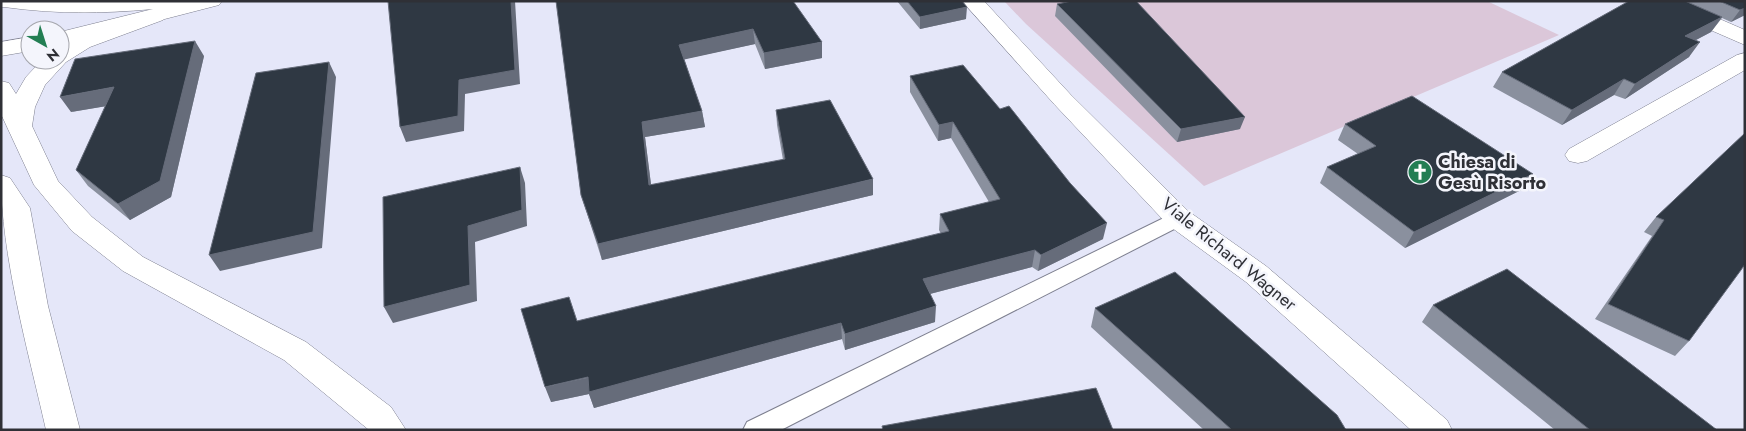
<svg xmlns="http://www.w3.org/2000/svg" width="1746" height="431" font-family="Jost,sans-serif">
  <rect width="100%" height="100%" fill="#e5e7f9"/>
  <path fill="#dbc7d9" d="M1004,1H1487L1559,35L1204,186L1026,24Z"/>
  <g fill="none" stroke-linecap="round" stroke-linejoin="round">
    <defs>
      <path id="lane" d="M1178,211L1186,213L1189,218L1186,223L781,430H743L747,422Z"/>
      <path id="street" d="M1,1H222L219,5L60,46V32L153,9C101,14 55,14 4,7H1Z
        M962,1H984L1071,95L1188,211L1266,266L1447,420L1452,430H1411L1246,282L1168,225L1055,105Z
        M1650,1H1678L1745,30V45L1653,5Z
        M30,37V51L1,56V42Z
        M1745,53V70L1587,161L1578,163L1569,161L1565,155L1569,149L1737,55Z"/>
      <path id="highway" d="M155,9L163,10L166,15L163,20L90,47L66,62L45,85L35,107L32,126L58,181L92,217L143,257L306,342L391,407L406,430H369L284,360L123,271L72,231L34,185L1,114V81L9,83L16,94L26,77L42,60H60V47L74,37Z
        M1,175L10,178L30,208L48,306L80,430H46C28,350 1,256 1,175Z"/>
    </defs>
    <use href="#lane" stroke="#7d7f8f" stroke-width="2"/>
    <use href="#street" stroke="#7d7f8f" stroke-width="1"/>
    <use href="#highway" stroke="#7d7f8f" stroke-width="1"/>
    <use href="#lane" fill="#fff" fill-rule="evenodd"/>
    <use href="#street" fill="#fff" fill-rule="evenodd"/>
    <use href="#highway" fill="#fff" fill-rule="evenodd"/>
  </g>
  <path fill="#8a909e" d="M556,1H793L822,58L765,69L755,44L684,59L702,111L705,127L645,137L651,185L783,160L777,125L776,110L873,195L602,260L581,195Z
    M897,1H962L966,19L920,29Z
    M1629,1H1745V15L1731,22L1722,18L1711,32L1696,40L1689,57L1625,99L1614,95L1562,125L1493,87L1502,72Z
    M1057,4L1240,129L1177,142L1055,16Z
    M204,56L171,197L130,220L88,186L76,170L106,106L71,112Z
    M910,76L1103,239L1038,271L1032,267L930,294L935,322L845,350L842,339L594,408L589,394L551,402L577,321L941,234L939,230L940,214L989,202L951,138L938,141L910,92Z
    M1345,124L1533,174L1523,189L1405,248L1320,183L1327,167L1358,154L1338,140Z
    M1745,133L1689,341L1675,356L1595,319L1652,236L1644,232L1656,217Z
    M1433,305L1717,430H1555L1422,322Z
    M1095,308L1346,430H1204L1091,327Z"/>
  <path fill="#666c7a" d="M511,1H515L520,84L465,94L464,131L406,142L400,127Z
    M967,7L966,19L920,29V17Z
    M1745,8V15L1731,22L1740,10Z
    M1722,17L1711,32L1675,51L1685,36Z
    M753,29L755,44L682,60L679,45Z
    M195,41L204,56L171,197L130,220L118,204Z
    M822,42V58L765,69L764,53Z
    M1700,42L1689,57L1625,99L1635,84Z
    M329,62L336,77L322,248L220,271L209,255Z
    M1624,79L1614,95L1562,125L1572,110Z
    M114,87L125,103L71,112L60,97Z
    M702,111L705,127L645,137L653,200L649,185L642,122Z
    M1245,117L1240,129L1177,142L1181,129Z
    M953,122L951,138L938,141L939,125Z
    M520,167L525,183L527,226L475,242L477,301L393,323L384,307L468,226Z
    M1533,174L1523,189L1405,248L1414,232Z
    M873,179V195L602,260L598,244Z
    M1107,223L1103,239L1038,271L1041,255Z
    M1035,250L1032,267L922,296L923,279Z
    M936,306L935,322L845,350V334Z
    M841,323L842,339L594,408L589,394L551,402L545,387Z"/>
  <path fill="#2f3843" stroke="#666c7a" d="M388,1H511L515,70L459,80L458,116L400,127Z
    M556,1H793L822,42L764,53L753,29L679,45L702,111L642,122L649,185L785,159L776,110L830,100L873,179L598,244L581,195Z
    M907,1H962L967,7L920,17Z
    M1072,1H1136L1245,117L1181,129L1057,4Z
    M1629,1H1685L1722,17L1685,36L1700,42L1635,84L1624,79L1572,110L1502,72Z
    M1719,1H1745V8L1740,10Z
    M195,41L160,181L118,204L76,170L114,87L60,97L75,59Z
    M329,62L313,232L209,255L256,73Z
    M963,65L1000,109L1009,106L1070,183L1107,223L1041,255L1035,250L923,279L936,306L845,334L841,323L589,392L588,377L545,387L521,309L569,297L577,321L949,231L940,214L1000,199L953,122L939,125L910,76Z
    M1412,96L1533,174L1414,232L1327,167L1376,146L1345,124Z
    M1745,133V264L1741,270L1689,341L1608,304L1664,220L1656,217Z
    M520,167L522,210L468,226L470,285L384,307L383,197Z
    M1507,269L1717,430H1590L1433,305Z
    M1175,272L1337,415L1346,430H1232L1095,308Z
    M1096,388L1113,430H883L882,426Z"/>
  <defs>
    <symbol id="church-disc" viewBox="-11 -11 22 22"><circle r="9.5" fill="#237e53" stroke="#f4f5fc"/><path d="M-1.2-6h2.4v3.5h3.3v2.4h-3.3V6h-2.4V-.1h-3.3v-2.4h3.3Z" fill="#fff"/></symbol>
  </defs>
  <g fill-rule="evenodd">
    <use href="#church-disc" x="1406" y="158" width="28" height="28"/>
  </g>
  <g text-anchor="middle" dominant-baseline="central" stroke-width="5" stroke-linejoin="round" paint-order="stroke">
    <g font-size="18" font-weight="bold" fill="#2f3036" stroke="#f4f5fc" text-anchor="start">
      <text x="1438" y="162">Chiesa di<tspan x="1438" dy="21">Gesù Risorto</tspan></text>
    </g>
    <g font-size="18" fill="#2f3036" stroke="#f4f5fc">
      <text transform="translate(1229 254) rotate(39)">Viale Richard Wagner</text>
    </g>
  </g>
  <rect width="1746" height="431" fill="none" stroke="#2f3036" stroke-width="5"/>
  <g transform="translate(45 45) rotate(141)"><circle r="24" fill="#f4f5fc" stroke="#a5a6ad"/>
  <path d="M0-4L9 19L0 12L-9 19Z" fill="#237e53"/>
  <text y="-8" font-size="14" font-weight="bold" text-anchor="middle" fill="#2f3036">N</text>
  </g>
</svg>
